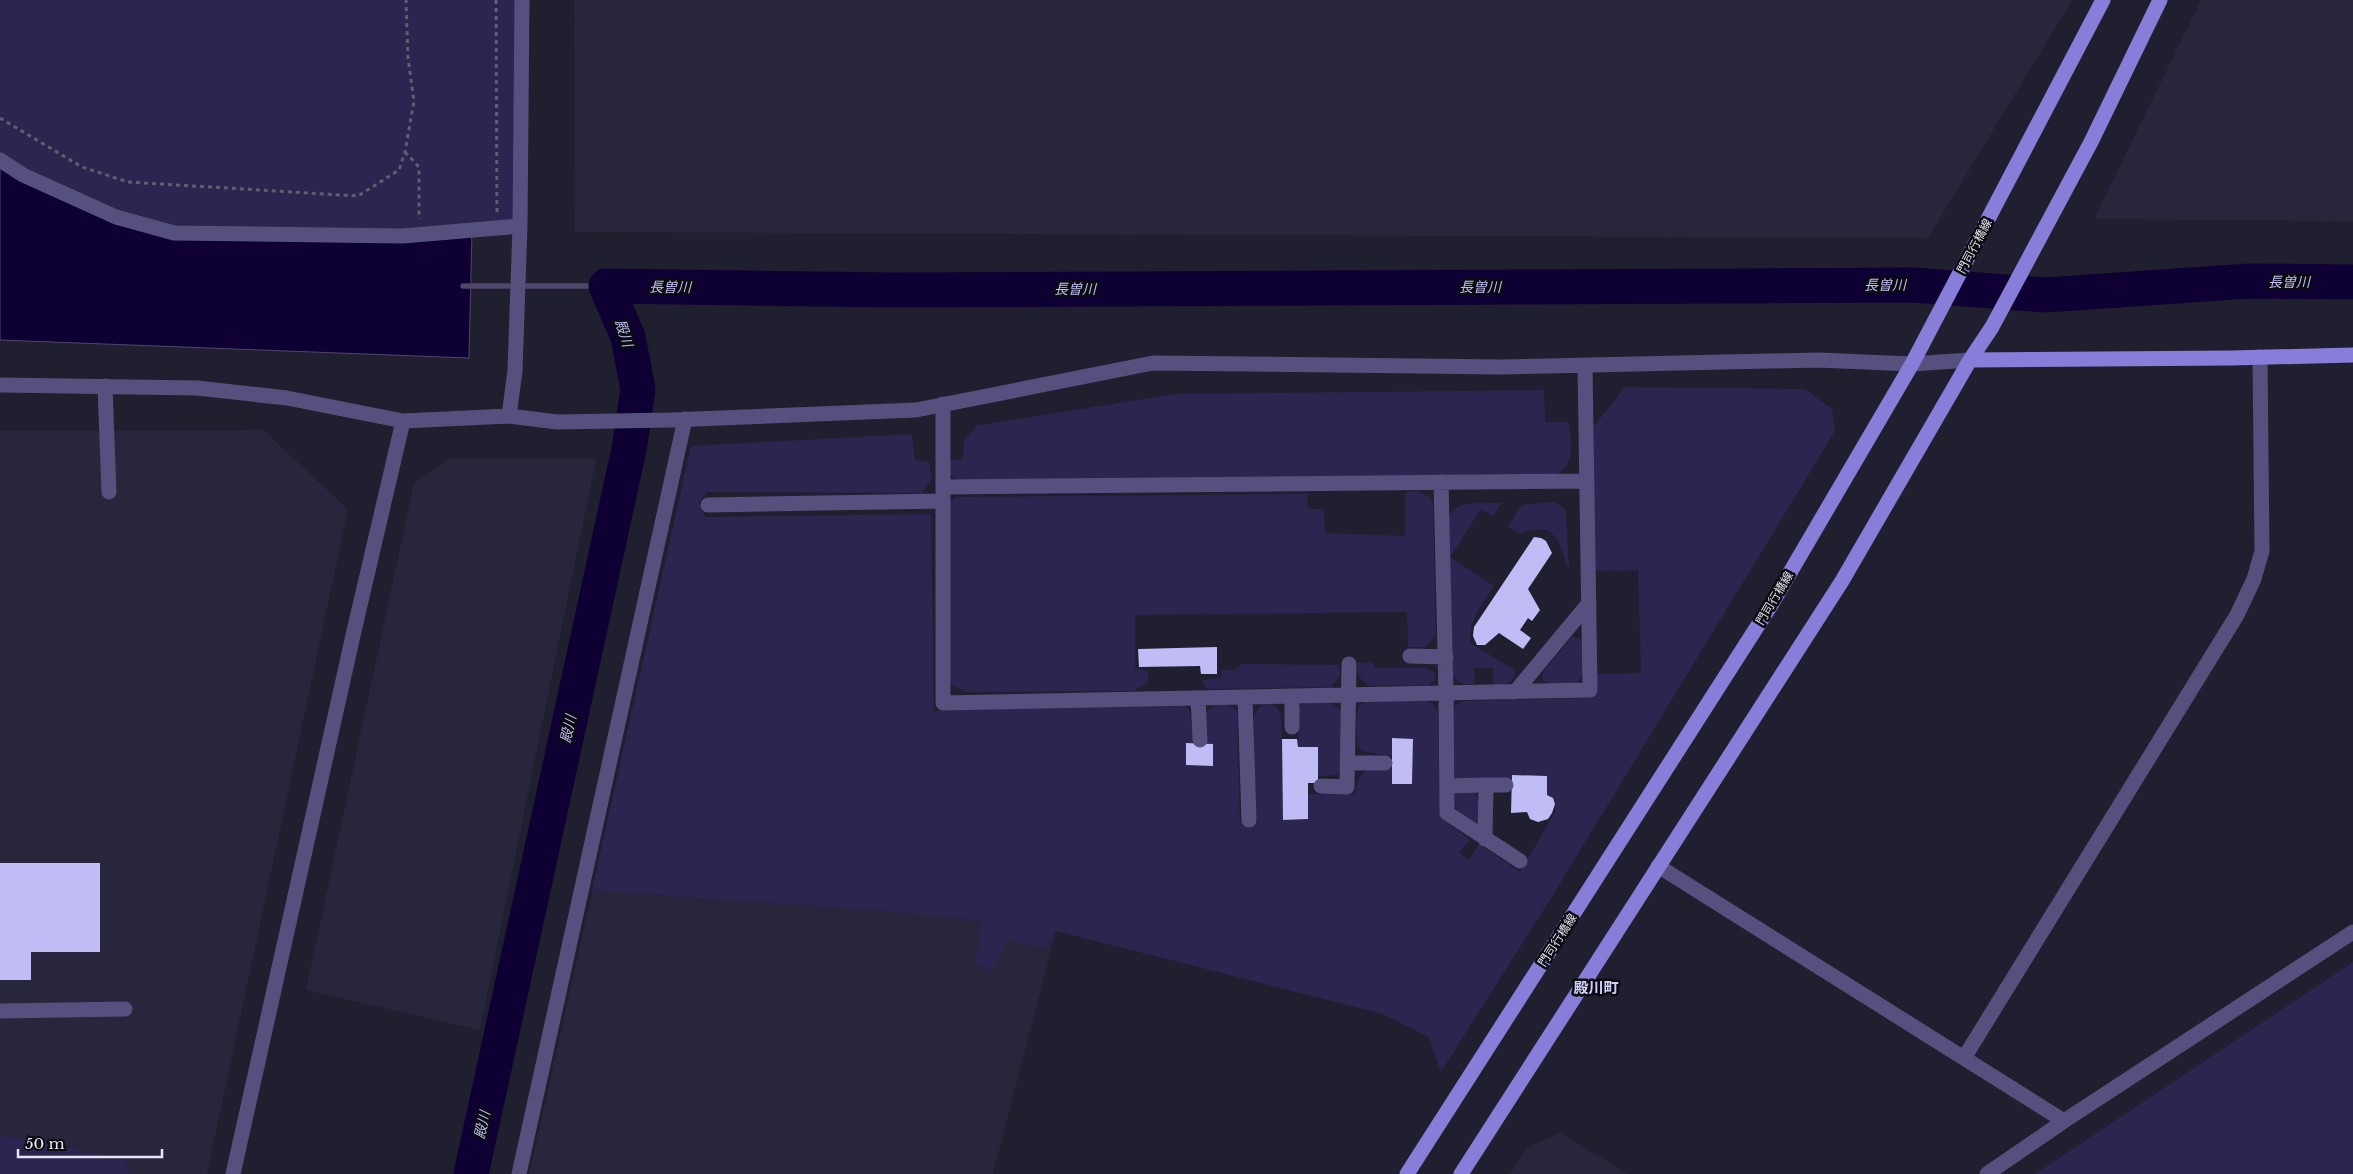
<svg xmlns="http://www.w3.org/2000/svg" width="2353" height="1174" font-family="'Libre Baskerville','Noto Sans JP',serif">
  <rect width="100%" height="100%" fill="#201f2f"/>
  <path fill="#28263c" d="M574,0H2072L1928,238L575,232Z
    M2201,0H2353V221L2094,219Z
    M263,430L348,509L207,1174H0V431Z
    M448,459H596L480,1030L306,990L414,483Z
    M602,848L1056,931L993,1174H529Z
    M1561,1133L1627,1174H1510L1529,1146Z"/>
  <path fill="#2b2550" d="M0,0H522L520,226L403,236L174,233L116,217L0,160Z
    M1625,387L1805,389L1832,409L1835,431L1553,895L1441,1072L1429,1037L1383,1014L1056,931L1045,948L1007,940L992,972L975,964L983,921L888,911L592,890L691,446L912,434L915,460L929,462L932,479L922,493L707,492L699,503L705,517L931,514L934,711L1182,703L1190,711L1193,744L1186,743V765L1212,766L1213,745L1207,744L1205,712C1218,704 1223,700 1237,711L1240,821L1253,820L1254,717L1259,707L1267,703L1276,707L1281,714L1284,820L1308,819V794H1355C1360,766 1366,769 1392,768V784H1412L1413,739L1393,738L1392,756L1361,751C1355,740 1355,718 1359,706L1366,702L1420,698L1432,703L1438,713L1440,817L1470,840L1459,853L1469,860L1479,844L1520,872L1555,812V804L1547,795V776L1512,775V779L1449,778L1453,706L1463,701L1590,698L1595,694L1596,674L1641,673L1638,570L1593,571L1594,426Z
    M1544,390L1545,422H1569C1570,442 1577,462 1557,474L960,481C949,477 947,472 947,461L963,459L964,441L976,428L975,426L1174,394Z
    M1418,491L1430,498L1433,503L1436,635L1425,647H1408L1407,612L1135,615V668L1148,671V682L1133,691L965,692L952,685L948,678L950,502L956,497L1307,494L1308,509H1324L1325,533L1405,536V493Z
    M1555,502L1564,508L1566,513L1569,570C1558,541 1557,519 1520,534L1508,526L1522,505Z
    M1502,503L1493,516L1481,509L1450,557L1494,586C1483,604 1466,622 1471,644L1512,668L1515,672C1513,685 1504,685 1493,685V668H1474L1475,684H1463L1453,677L1449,517C1456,498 1485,504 1502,503Z
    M1572,637L1579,638C1587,650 1586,672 1577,683C1565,683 1550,688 1542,679L1543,672Z
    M1373,662L1375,668H1427L1435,673V680L1429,685L1370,686C1360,681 1358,675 1357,663Z
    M1242,664L1339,665L1340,676L1331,687L1207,689L1201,680L1221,678L1222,670H1235Z
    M1307,701H1329L1342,711L1344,766L1337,775L1318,776V747H1298L1299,708Z
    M1452,790L1475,793C1482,802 1483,818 1477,827C1461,815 1453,812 1452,790Z
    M2353,962V1174H2035Z
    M7,1136L124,1159L131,1174H0V1137Z"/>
  <path fill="#0f0033" stroke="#50456c" d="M0,160L23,175L174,233L472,230L469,358L0,340Z"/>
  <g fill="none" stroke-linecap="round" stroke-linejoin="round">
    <path stroke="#50456c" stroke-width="5.5" d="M463,286H606"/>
    <path stroke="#0f0033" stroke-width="35" d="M471,1174L629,449L638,389L628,337L606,286L894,290L1913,285L2046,295L2249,281L2353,282"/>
  </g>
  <path fill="#c0bcf5" d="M1534,537L1541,538L1546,541L1552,553L1528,589L1540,610L1532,621L1528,618L1520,630L1531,638L1523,649L1499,633L1485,645H1477L1473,636L1474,627Z
    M1217,647V674H1201L1200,666L1139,667L1138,649Z
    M1392,738L1413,739L1412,784H1392Z
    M1282,739H1297L1298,747H1318V783H1308V819L1283,820Z
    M1186,743L1213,744V766L1186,765Z
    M1512,775L1547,776V795L1553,798L1555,804L1552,813L1548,819L1538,822L1530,819L1527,812L1511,813Z
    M0,863H100V952H31V980H0Z"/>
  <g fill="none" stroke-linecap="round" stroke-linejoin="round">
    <path stroke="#605f6d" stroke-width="3" stroke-dasharray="4 4" stroke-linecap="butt" d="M496,0L497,212
      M0,118L82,167L128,182L358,196L399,170L405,152L414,101L408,58L406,0
      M405,152L419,167V219"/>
    <path stroke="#55507d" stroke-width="15" d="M0,160L23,175L116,217L174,233L403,236L520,226
      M0,385L197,388L287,398L403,421L509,416L557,422L671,420L916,410L1153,363L1502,367L1818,360L1912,364L1970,360
      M105,386L109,492
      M943,404V703L1590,690L1585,365
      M509,416L515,371L520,226L522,0
      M1441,482L1446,693L1447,813L1520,861
      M943,487L1587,481
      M708,505L943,501
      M1410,656L1446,657
      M1515,692L1589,603
      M1292,696V727
      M1245,697L1249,820
      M1198,698L1200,740
      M1347,763H1385
      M1486,785H1506
      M1321,786L1347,787L1349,664
      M1447,786L1486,785L1485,839
      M1658,866L2064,1121L2353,932
      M0,1011L125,1009
      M1964,1058L2237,615L2254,579L2262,551L2260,357
      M233,1174L354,631L403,421
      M519,1174L685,419
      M1987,1174L2064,1121"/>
    <path stroke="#897dda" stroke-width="15" d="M1970,360L2232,358L2353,355
      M1407,1174L1771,605L1912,364L2103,0
      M1461,1174L1842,581L1970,360L1992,327L2091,142L2160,0"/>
  </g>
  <g text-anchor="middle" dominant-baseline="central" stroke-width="5" stroke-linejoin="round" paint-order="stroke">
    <g font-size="12" fill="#e6e6f1" stroke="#0a0a11">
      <text transform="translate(1974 246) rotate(-62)">門司行橋線</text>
      <text transform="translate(1774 598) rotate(-59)">門司行橋線</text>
      <text transform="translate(1557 940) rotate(-57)">門司行橋線</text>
    </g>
    <g font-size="14" font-style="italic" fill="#c0bcf3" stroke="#0a0a11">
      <text x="2289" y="282">長曽川</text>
      <text x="1885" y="285">長曽川</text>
      <text transform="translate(670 287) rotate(1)">長曽川</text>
      <text x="1480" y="287">長曽川</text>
      <text x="1075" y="289">長曽川</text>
      <text transform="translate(624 333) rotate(72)">殿川</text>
      <text transform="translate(568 729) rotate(-78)">殿川</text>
      <text transform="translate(482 1125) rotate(-78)">殿川</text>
    </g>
    <g font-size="15" font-weight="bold" fill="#d3d1fc" stroke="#0a0a11">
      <text x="1596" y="987">殿川町</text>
    </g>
  </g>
  <path d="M18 1149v8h144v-8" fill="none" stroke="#e6e6f1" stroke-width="2.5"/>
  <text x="25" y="1149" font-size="15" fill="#e6e6f1" stroke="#0a0a11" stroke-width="4" paint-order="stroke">50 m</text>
</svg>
